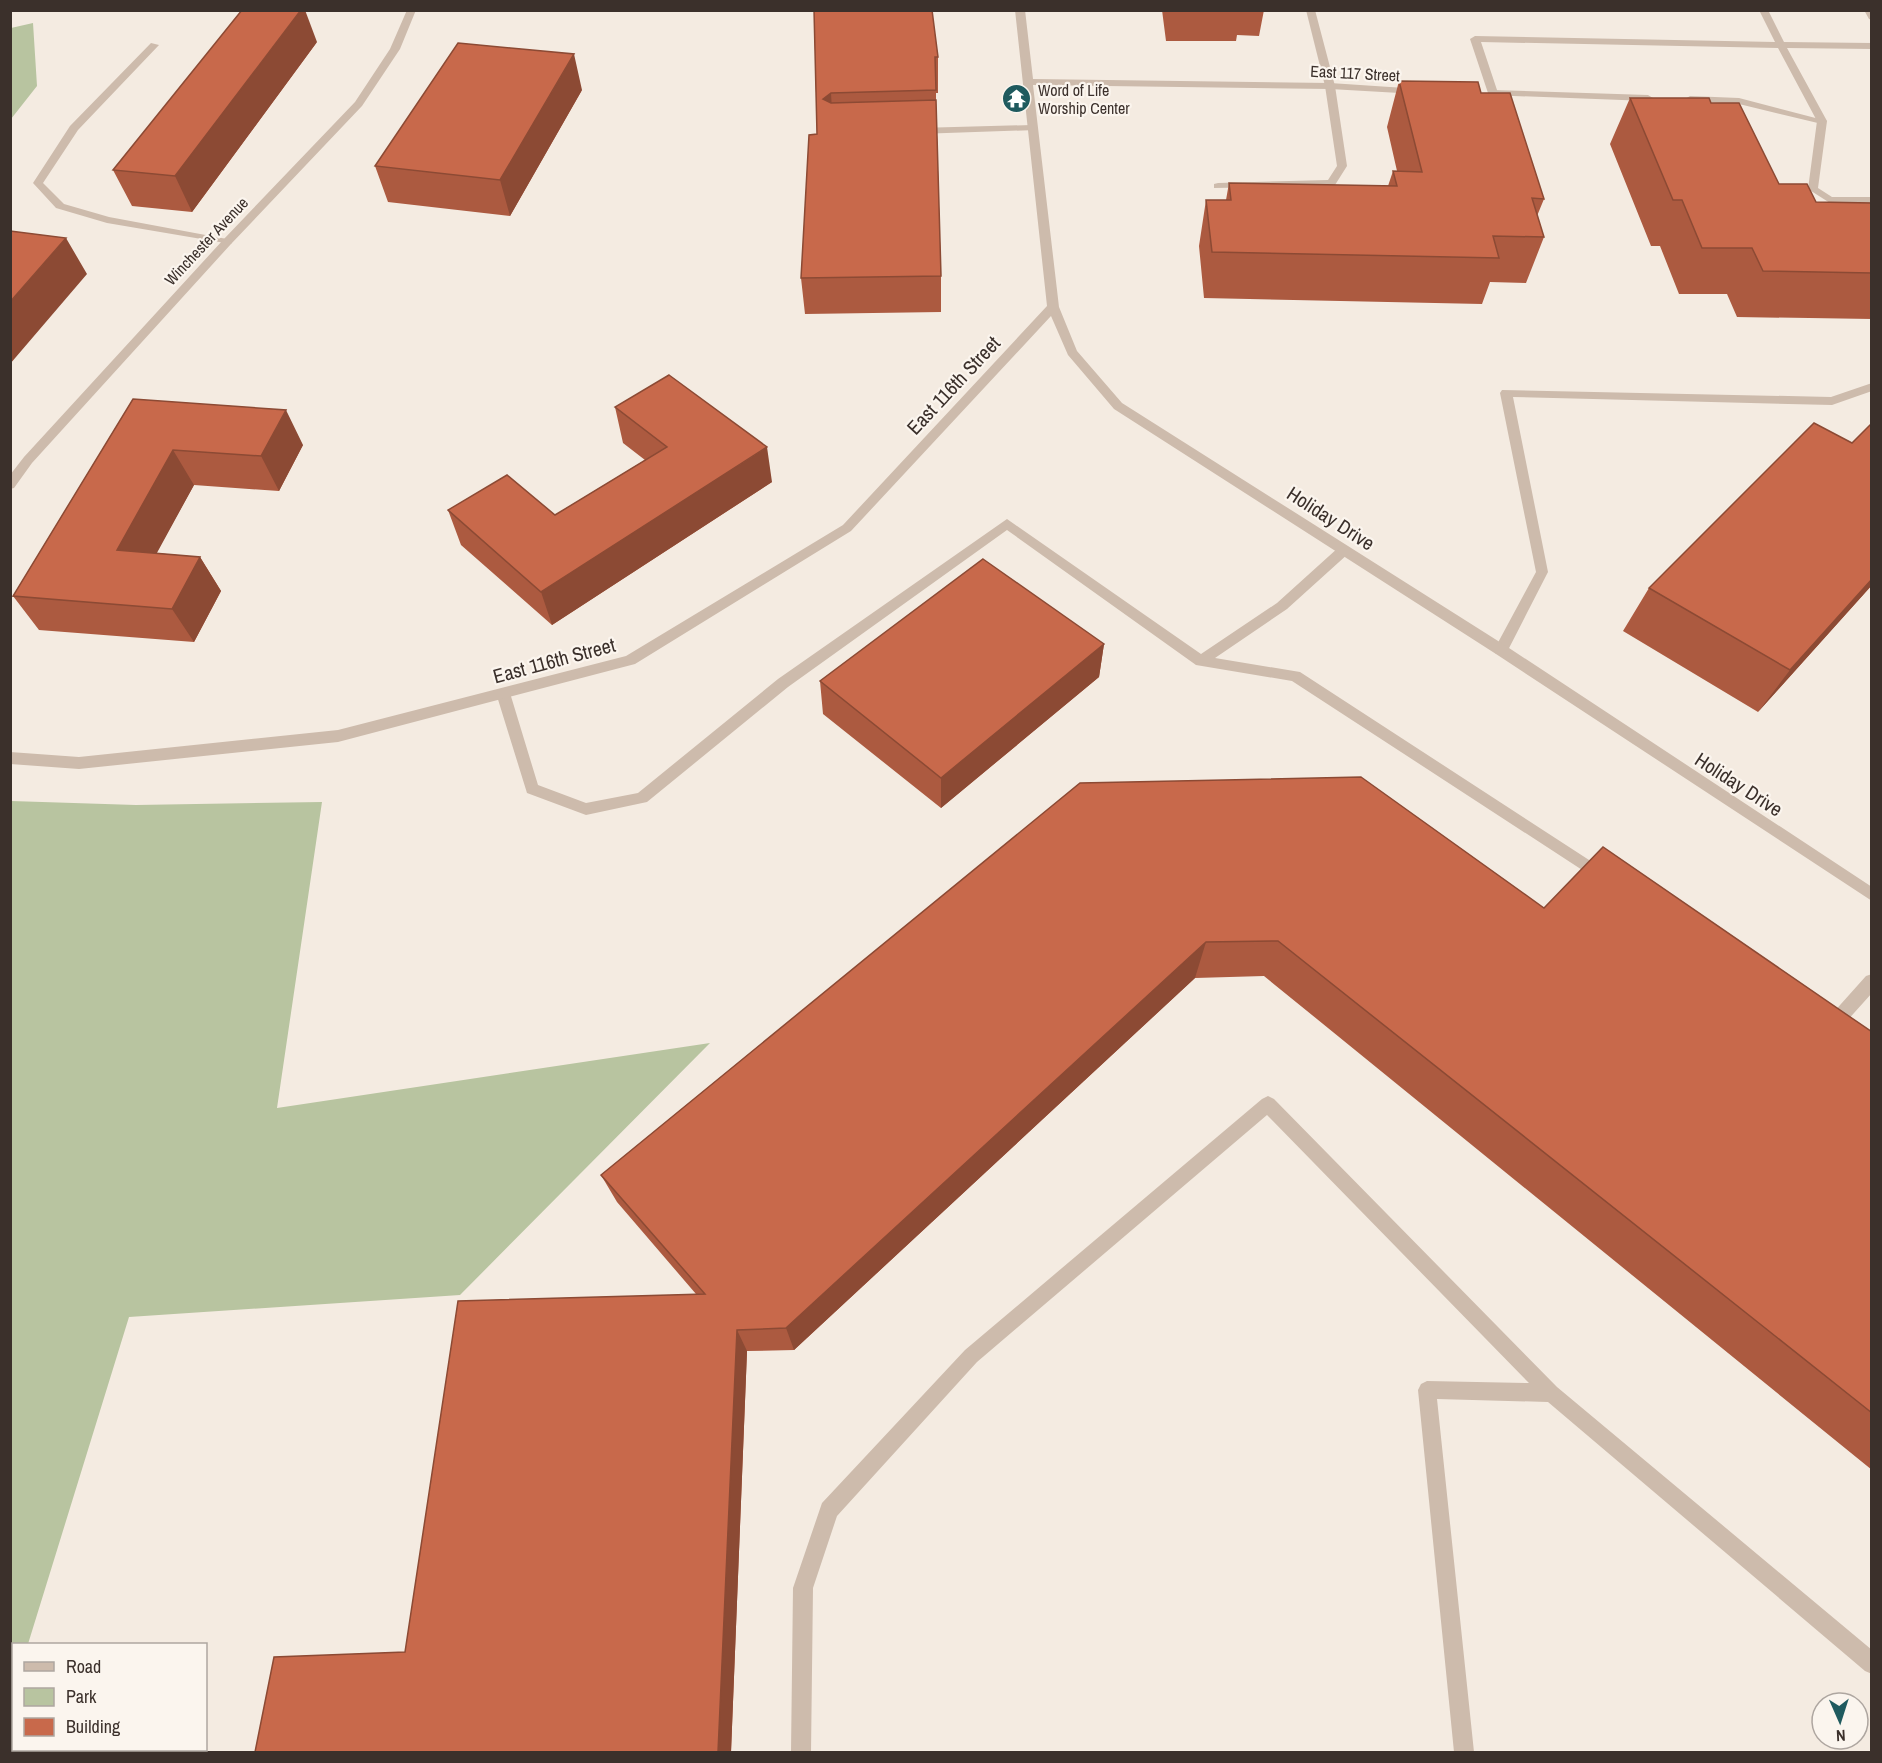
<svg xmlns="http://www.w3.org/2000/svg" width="1882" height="1763" font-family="'Archivo Narrow',sans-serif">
  <rect width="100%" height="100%" fill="#f4ebe1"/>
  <path fill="#b8c4a0" d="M33,23L37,86L11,119V28Z
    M11,801L136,805L322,802L277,1108L710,1043L460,1295L129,1317L28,1644H14L13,1692L11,1702Z"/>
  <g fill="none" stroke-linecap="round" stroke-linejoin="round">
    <path fill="#cdbbac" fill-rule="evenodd" d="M1306,10H1315L1335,86L1347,166L1335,185L1331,186L1214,188V184L1218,183L1328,180L1337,166L1325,86Z
      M1759,10H1768L1784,42L1872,43V49L1787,48L1827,121L1818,188L1832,197H1872V203H1830L1808,189L1817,121L1778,48L1481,42L1498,93L1493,96L1488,93L1470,39L1475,36L1775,42Z
      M1864,10H1872V20L1869,19Z
      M151,43L159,45L78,130L43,183L64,204L109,217L227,239L232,242L231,244L107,223L56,208L33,183L70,126Z
      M1032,125L1036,126V130L918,134L913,131L918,128Z
      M1872,383V391L1832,405L1513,397L1548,572L1506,654H1496L1494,650L1536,572L1500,393L1502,390L1831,397Z
      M1007,519L1201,654L1277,603L1339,547H1349L1350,550L1349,553L1287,609L1215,658L1300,672L1606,871L1608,875L1606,879H1596L1292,681L1196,665L1007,530L788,687L647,802L586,815L527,793L496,693L498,689H508L510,693L538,785L586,803L638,793L778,679Z
      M1872,974V993L1836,1033L1830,1035L1824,1033L1822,1028L1824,1023L1866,976Z
      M1268,1096L1274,1099L1557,1387L1872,1650V1674L1865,1671L1548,1402L1437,1399L1474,1752H1454L1418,1390L1421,1384L1427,1381L1529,1383L1267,1115L977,1362L837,1516L813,1588L811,1752H791L793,1588L822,1503L965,1350L1262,1099Z"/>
    <path fill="#cdbbac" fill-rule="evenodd" d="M407,10H416L400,49L362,106L231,244L32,463L14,488L10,489V475L24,457L223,240L355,102L390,49Z
      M1015,10H1025L1033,79L1330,83L1420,89V93L1417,94L1330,89L1033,85L1059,307L1077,351L1122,403L1506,646L1872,887V901L1496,654L1114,409L1068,355L1051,316L851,531L635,664L338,742L79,769L10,764V752L79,757L338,730L626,656L843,525L1047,306Z
      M1492,90L1648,95L1653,98L1648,101L1489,95V91Z
      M1690,96L1739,98L1827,121L1822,124L1739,104L1687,101L1685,99Z"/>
  </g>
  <path fill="#ac5a40" d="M814,10L938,57V93H936V100L941,276V312L805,314L801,278L817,134Z
    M1162,10H1264L1259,36L1237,35L1236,41H1166Z
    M317,42L192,212L132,206L113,170Z
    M1399,81L1481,93L1544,199L1537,216L1544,237L1526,283L1490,282L1482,304L1204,298L1199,246L1206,200H1226L1229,183L1388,186L1393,171H1397L1387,127Z
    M582,90L510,216L388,202L375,166Z
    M1630,98L1711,103L1779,184L1816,202L1872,203V319L1737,317L1727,294H1679L1660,246H1651L1610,144Z
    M133,399L303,445L279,491L194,485L156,553L200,557L221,591L194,642L39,630L13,596Z
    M615,407L772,482L552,625L461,545L448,510L555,515L645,460L623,443Z
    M1872,423V585L1758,712L1623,631L1649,588L1852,443Z
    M1104,644L1099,677L941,808L823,714L820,681Z
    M1080,783L1544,908L1872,1032V1470L1264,976L1195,978L794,1350L747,1351L731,1752H255L405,1652L696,1294L617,1202L601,1175Z"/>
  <path fill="#8c4a34" d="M301,10H305L317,42L192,212L175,176Z
    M574,54L582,90L510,216L500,180Z
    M831,93L833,129L823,99Z
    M66,238L87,274L10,364V302Z
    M286,410L303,445L279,491L261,456Z
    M767,447L772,482L552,625L541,592Z
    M173,450L194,485L140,584L117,550Z
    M200,557L221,591L194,642L172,609Z
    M1872,579V585L1758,712L1790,670Z
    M1104,644L1099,677L941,808V778Z
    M1206,942L1195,978L794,1350L786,1328Z
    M737,1330L747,1351L731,1752H718Z"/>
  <path fill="#c8694b" stroke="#8c4a34" stroke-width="1.5" d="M242,10H301L175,176L113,170Z
    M814,10H932L938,57H935L936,90L831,93L823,99L831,103L936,100L941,276L801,278L809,135L817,134Z
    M458,43L574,54L500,180L375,166Z
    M1399,81L1478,82L1481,93H1510L1544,199L1532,198L1544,237L1493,236L1499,258L1212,252L1206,200H1231L1229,183L1397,186L1393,171L1422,172Z
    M1630,98H1709L1711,103H1739L1779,184H1807L1816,202L1872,203V273L1763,271L1752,248H1702L1682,200H1673Z
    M10,231L66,238L10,302Z
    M669,375L767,447L541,592L448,510L507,475L555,515L667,447L615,407Z
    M133,399L286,410L261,456L173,450L117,550L200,557L172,609L13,596Z
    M1814,423L1852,443L1872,423V579L1790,670L1649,588Z
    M983,559L1104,644L941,778L820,681Z
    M1361,777L1544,908L1603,847L1872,1032V1413L1278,941L1206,942L786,1328L737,1330L718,1752H255L274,1657L405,1652L458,1301L705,1294L601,1175L1080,783Z"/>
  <defs>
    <symbol id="temple-disc" viewBox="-11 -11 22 22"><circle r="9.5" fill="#1f5a5e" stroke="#fbf5ee"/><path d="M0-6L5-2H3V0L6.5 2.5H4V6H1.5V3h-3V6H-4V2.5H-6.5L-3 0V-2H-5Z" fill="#fff"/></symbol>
  </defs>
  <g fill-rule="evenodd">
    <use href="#temple-disc" x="1000" y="82" width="33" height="33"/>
  </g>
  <g text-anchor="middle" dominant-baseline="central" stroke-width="4.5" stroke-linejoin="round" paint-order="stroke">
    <g font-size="16" fill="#3b302b" stroke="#fbf5ee">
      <text transform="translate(1355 73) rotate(3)">East 117 Street</text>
      <text transform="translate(206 241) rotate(-47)">Winchester Avenue</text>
    </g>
    <g font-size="16" fill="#3b302b" stroke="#fbf5ee" text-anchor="start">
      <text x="1038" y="90">Word of Life<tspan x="1038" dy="18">Worship Center</tspan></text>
    </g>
    <g font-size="20" fill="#3b302b" stroke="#fbf5ee">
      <text transform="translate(953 385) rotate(-47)">East 116th Street</text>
      <text transform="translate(1331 518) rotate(33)">Holiday Drive</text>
      <text transform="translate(554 660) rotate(-15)">East 116th Street</text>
      <text transform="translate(1739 784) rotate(33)">Holiday Drive</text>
    </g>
  </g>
  <rect width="1882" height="1763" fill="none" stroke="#3b302b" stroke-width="24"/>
  <rect x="12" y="1643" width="195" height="108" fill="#fbf5ee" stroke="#aea6a0" stroke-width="1.5"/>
  <rect x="24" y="1662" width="30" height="9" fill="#cdbbac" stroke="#aea6a0" stroke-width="1.5"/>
  <text x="66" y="1673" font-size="18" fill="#3b302b">Road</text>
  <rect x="24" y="1688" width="30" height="18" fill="#b8c4a0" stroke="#aea6a0" stroke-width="1.5"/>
  <text x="66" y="1703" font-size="18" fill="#3b302b">Park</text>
  <rect x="24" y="1718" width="30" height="18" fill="#c8694b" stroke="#aea6a0" stroke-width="1.5"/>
  <text x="66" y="1733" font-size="18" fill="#3b302b">Building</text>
  <g transform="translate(1840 1721) rotate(177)"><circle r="28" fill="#fbf5ee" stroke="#aea6a0" stroke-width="1.5"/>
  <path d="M0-4.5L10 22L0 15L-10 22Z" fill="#1f5a5e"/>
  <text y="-9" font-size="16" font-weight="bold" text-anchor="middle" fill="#3b302b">N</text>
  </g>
</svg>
